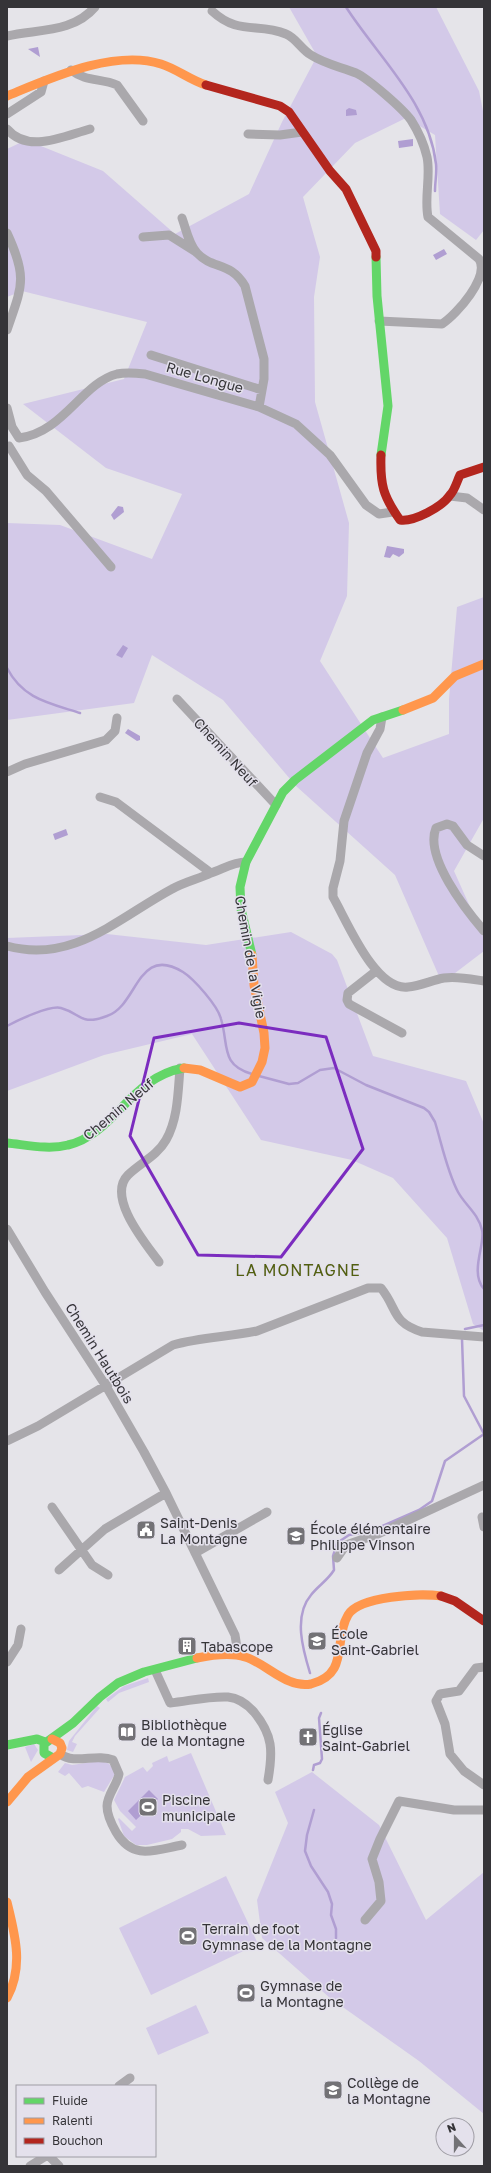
<svg xmlns="http://www.w3.org/2000/svg" width="491" height="2173" font-family="'Golos Text',sans-serif">
  <rect width="100%" height="100%" fill="#e5e4e9"/>
  <path fill="#d3c9e8" d="M289,7H436L479,91L484,116V230L476,240L440,214L435,135L406,118L355,143L303,197L320,257L314,297L315,402L349,523L347,596L320,661L383,758L449,734V699L457,607L484,597V818L454,871L484,938V951L442,983L395,875L296,786L223,700L152,655L134,703L7,720V523L60,525L152,559L182,494L106,468L23,404L124,379L147,322L22,291L7,297V149L26,140L103,171L175,234L249,194L282,122L317,56Z
    M291,932L332,954L337,960L373,1056L466,1081L484,1124V1331L473,1324L447,1238L393,1178L352,1160L261,1140L192,1034L104,1055L7,1091V938L107,934L206,945Z
    M148,1678L149,1682L119,1693L108,1702L106,1699L124,1686Z
    M97,1706L100,1708L75,1736L72,1742L77,1744L73,1752L67,1750L69,1741Z
    M34,1744L38,1750L31,1762L25,1747Z
    M191,1753L226,1835L201,1836L188,1829H181V1832L172,1839L147,1845H136L124,1836L118,1819L119,1818L132,1831L136,1827L120,1811L114,1800L125,1777L143,1767L147,1772L153,1766L152,1763L167,1756L169,1762Z
    M99,1761C109,1762 112,1765 115,1774L104,1792L88,1786L82,1788L69,1773L65,1776L58,1772L65,1763L72,1765Z
    M312,1772L379,1825L426,1920L484,1872V2114L419,2061L330,1998L262,1938L257,1900L288,1823L275,1792Z
    M226,1876L258,1944L151,1995L119,1928Z
    M196,2005L209,2033L158,2055L146,2028Z"/>
  <path fill="#b09ed2" d="M38,47L40,57L28,49Z
    M349,108L356,110L357,115L346,116V110Z
    M413,139V146L399,148L398,141Z
    M444,249L447,254L436,260L433,255Z
    M118,506L123,507L124,512L114,520L111,515Z
    M387,546L404,549V553L399,557L393,554L390,558L384,557Z
    M123,645L128,648L122,658L116,655Z
    M128,729L140,736V740L137,741L125,733Z
    M66,829L68,835L55,840L53,834Z
    M149,1790L158,1799L136,1820L128,1811Z"/>
  <g fill="none" stroke-linecap="round" stroke-linejoin="round">
    <path stroke="#b09ed2" stroke-width="2.5" d="M346,7C378,57 429,102 436,164C437,173 435,182 435,191
      M7,668C23,699 49,703 80,713
      M7,1026C18,1020 50,1005 61,1008C82,1014 80,1026 107,1016C138,1006 137,944 183,972C194,979 218,1006 221,1019C229,1045 220,1065 252,1074
      M259,1076L289,1084L298,1083L320,1070L334,1068L366,1085L424,1108L429,1112L435,1122C442,1145 447,1171 458,1192C465,1205 478,1213 482,1230C486,1243 469,1272 484,1289
      M465,1329L484,1325
      M462,1339L464,1396L484,1434
      M310,1673C303,1650 293,1616 311,1595C318,1586 328,1580 334,1570L333,1556L337,1543L349,1535L371,1531L419,1510L432,1501L445,1461L484,1434
      M313,1770L314,1765L320,1763L322,1759L319,1718L321,1713
      M314,1810L307,1835L305,1851L311,1866L328,1892L332,1904L331,1915L336,1929V1938"/>
    <path stroke="#aaa8ac" stroke-width="9" d="M212,11C239,36 258,22 286,34C296,38 301,49 311,55C325,64 341,67 356,73C369,79 403,109 411,120C418,131 424,144 427,157C431,176 424,198 428,217L479,259C490,277 457,314 442,324L379,321
      M7,36C38,29 73,33 95,7
      M71,70C86,82 101,78 117,85L143,121
      M7,114L41,92L44,81
      M7,129C28,154 64,136 90,129
      M248,134L280,135L302,132
      M182,218C186,229 189,245 197,253C213,270 230,261 245,286L264,359V379L259,407
      M7,233C28,278 22,286 7,330
      M143,237L169,235L196,252
      M151,355L262,390
      M7,408L12,427L19,438C63,433 82,383 117,374C126,372 136,373 145,374L259,407L296,424L330,455L366,505L379,514L393,512
      M9,446L27,475L46,491L111,567
      M450,496L467,498L484,510
      M177,699L276,805
      M382,717L380,729L367,753L344,821L340,861L333,888V897C347,921 375,991 408,987C421,986 432,980 444,978C457,976 471,979 484,981
      M7,772L25,764L106,740L115,731L117,718
      M100,797L116,802L211,873
      M484,856L467,845L453,826L447,824L436,828C424,857 466,910 484,931
      M7,946C73,964 118,918 172,889C184,882 198,879 211,873C223,869 233,862 246,862
      M376,971L348,993L347,1000L349,1004L402,1033
      M7,1229L45,1292L106,1386L144,1452L166,1493L235,1635L238,1654
      M159,1262C146,1244 106,1197 128,1175C140,1163 157,1156 166,1140C178,1119 178,1092 180,1068
      M7,1441L38,1426L173,1345C201,1337 229,1337 257,1331L368,1288H381C398,1309 391,1322 422,1332L484,1337
      M52,1507L92,1565L108,1575
      M482,1517L484,1527
      M195,1553L267,1512
      M337,1558L346,1545L378,1534L484,1485
      M59,1570L105,1529L166,1493
      M7,1662L18,1645L21,1629
      M484,1667L476,1668L459,1691L440,1694L436,1701L445,1724L450,1754L464,1771L484,1785
      M155,1670L170,1703C189,1701 209,1696 228,1697C238,1698 247,1704 254,1712C273,1735 273,1751 268,1780
      M60,1754C75,1765 96,1753 113,1760L119,1774C117,1785 107,1795 107,1806C107,1815 112,1825 116,1832C133,1861 155,1850 182,1845
      M365,1920L381,1901L379,1882L372,1859L380,1839L399,1801L454,1810H484
      M119,2086L130,2078
      M49,2156L59,2166
      M30,2166L46,2156"/>
    <path stroke="#63d668" stroke-width="9" d="M376,257L377,296L388,406L381,455
      M252,955L241,909L240,887L246,862L283,792L295,780L373,720L403,710
      M7,1143C27,1145 49,1150 68,1145C115,1134 130,1077 184,1068
      M7,1745L37,1739L45,1742
      M53,1758L44,1753V1744L73,1723L100,1697L118,1683L144,1672L197,1658"/>
    <path stroke="#ff974d" stroke-width="9" d="M7,96C51,78 114,49 161,64C177,69 190,80 206,85
      M403,710L433,698L455,676L484,664
      M184,1068L200,1070L240,1087L252,1082L262,1062L265,1048L264,1033L254,985L252,955
      M197,1658C212,1655 230,1652 245,1657C266,1663 287,1689 311,1684C350,1674 333,1640 348,1615C359,1596 421,1593 441,1596
      M7,1802L28,1777L60,1754L62,1748L60,1743L52,1739
      M7,1902C15,1935 24,1966 7,1998"/>
    <path stroke="#b3261e" stroke-width="9" d="M206,85L280,106L289,112L330,171L346,189L376,251V257
      M381,455C380,485 383,496 400,520C414,522 442,507 450,495C455,490 457,481 460,475L484,467
      M441,1596L455,1601L484,1621"/>
  </g>
  <path fill="none" stroke="#7b2cbf" stroke-width="3" stroke-linejoin="round" d="M239,1023L326,1037L363,1149L281,1257L198,1255L130,1136L154,1038Z"/>
  <defs>
    <symbol id="civic-square" viewBox="-11 -11 22 22"><rect x="-9" y="-9" width="18" height="18" rx="4" fill="#737276" stroke="#e4e1ec"/><path d="M-.6-6.5H3V-4.5H.6V-3L4-1V1h2V6H-6V1h2V-1L-.6-3ZM-1.2 2.5V6h2.4V2.5Z" fill="#fff"/></symbol>
    <symbol id="school-square" viewBox="-11 -11 22 22"><rect x="-9" y="-9" width="18" height="18" rx="4" fill="#737276" stroke="#e4e1ec"/><path d="M0-5L7-2L0 1L-7-2ZM-4 1L0 2.5L4 1V4Q0 6-4 4Z" fill="#fff"/></symbol>
    <symbol id="building-square" viewBox="-11 -11 22 22"><rect x="-9" y="-9" width="18" height="18" rx="4" fill="#737276" stroke="#e4e1ec"/><path d="M-4-6H4V6H1V3H-1V6H-4ZM-2.5-4.3h1.7v1.8h-1.7ZM.8-4.3h1.7v1.8H.8ZM-2.5-1h1.7V.8h-1.7ZM.8-1h1.7V.8H.8Z" fill="#fff"/></symbol>
    <symbol id="library-square" viewBox="-11 -11 22 22"><rect x="-9" y="-9" width="18" height="18" rx="4" fill="#737276" stroke="#e4e1ec"/><path d="M-6-4Q-3-5.5-.7-3.5V5Q-3 3-6 4ZM6-4Q3-5.5 .7-3.5V5Q3 3 6 4Z" fill="#fff"/></symbol>
    <symbol id="church-square" viewBox="-11 -11 22 22"><rect x="-9" y="-9" width="18" height="18" rx="4" fill="#737276" stroke="#e4e1ec"/><path d="M-1.2-6h2.4v3.5h3.3v2.4h-3.3V6h-2.4V-.1h-3.3v-2.4h3.3Z" fill="#fff"/></symbol>
    <symbol id="stadium-square" viewBox="-11 -11 22 22"><rect x="-9" y="-9" width="18" height="18" rx="4" fill="#737276" stroke="#e4e1ec"/><path d="M0-5a6.5 5 0 1 0 0 10a6.5 5 0 1 0 0-10ZM-3.5-1.8h7v3.6h-7Z" fill="#fff"/></symbol>
  </defs>
  <g fill-rule="evenodd">
    <use href="#civic-square" x="135" y="1519" width="22" height="22"/>
    <use href="#school-square" x="285" y="1525" width="22" height="22"/>
    <use href="#school-square" x="306" y="1630" width="22" height="22"/>
    <use href="#building-square" x="176" y="1635" width="22" height="22"/>
    <use href="#library-square" x="116" y="1721" width="22" height="22"/>
    <use href="#church-square" x="297" y="1726" width="22" height="22"/>
    <use href="#stadium-square" x="137" y="1796" width="22" height="22"/>
    <use href="#stadium-square" x="177" y="1925" width="22" height="22"/>
    <use href="#stadium-square" x="235" y="1982" width="22" height="22"/>
    <use href="#school-square" x="322" y="2079" width="22" height="22"/>
  </g>
  <g text-anchor="middle" dominant-baseline="central" stroke-width="3" stroke-linejoin="round" paint-order="stroke">
    <g font-size="14" fill="#353438" stroke="#e4e1ec">
      <text transform="translate(205 377) rotate(16)">Rue Longue</text>
      <text transform="translate(226 752) rotate(48)">Chemin Neuf</text>
      <text transform="translate(251 957) rotate(80)">Chemin de la Vigie</text>
      <text transform="translate(118 1109) rotate(-40)">Chemin Neuf</text>
      <text transform="translate(100 1353) rotate(58)">Chemin Hautbois</text>
    </g>
    <g font-size="14" fill="#353438" stroke="#e4e1ec" text-anchor="start">
      <text x="160" y="1522">Saint-Denis<tspan x="160" dy="16">La Montagne</tspan></text>
      <text x="310" y="1528">École élémentaire<tspan x="310" dy="16">Philippe Vinson</tspan></text>
      <text x="331" y="1633">École<tspan x="331" dy="16">Saint-Gabriel</tspan></text>
      <text x="201" y="1646">Tabascope</text>
      <text x="141" y="1724">Bibliothèque<tspan x="141" dy="16">de la Montagne</tspan></text>
      <text x="322" y="1729">Église<tspan x="322" dy="16">Saint-Gabriel</tspan></text>
      <text x="162" y="1799">Piscine<tspan x="162" dy="16">municipale</tspan></text>
      <text x="202" y="1928">Terrain de foot<tspan x="202" dy="16">Gymnase de la Montagne</tspan></text>
      <text x="260" y="1985">Gymnase de<tspan x="260" dy="16">la Montagne</tspan></text>
      <text x="347" y="2082">Collège de<tspan x="347" dy="16">la Montagne</tspan></text>
    </g>
    <g font-size="16" letter-spacing="1" fill="#525f11" stroke="#e4e1ec">
      <text x="298" y="1270">LA MONTAGNE</text>
    </g>
  </g>
  <rect width="491" height="2173" fill="none" stroke="#353438" stroke-width="16"/>
  <rect x="16" y="2085" width="140" height="72" fill="#e4e1ec" stroke="#9e9ca4"/>
  <rect x="24" y="2098" width="20" height="6" fill="#63d668" stroke="#9e9ca4"/>
  <text x="52" y="2105" font-size="12" fill="#353438">Fluide</text>
  <rect x="24" y="2118" width="20" height="6" fill="#ff974d" stroke="#9e9ca4"/>
  <text x="52" y="2125" font-size="12" fill="#353438">Ralenti</text>
  <rect x="24" y="2138" width="20" height="6" fill="#b3261e" stroke="#9e9ca4"/>
  <text x="52" y="2145" font-size="12" fill="#353438">Bouchon</text>
  <g transform="translate(455 2137) rotate(339)"><circle r="19" fill="#e4e1ec" stroke="#9e9ca4"/>
  <path d="M0-3L7 15L0 10L-7 15Z" fill="#737276"/>
  <text y="-6" font-size="11" font-weight="bold" text-anchor="middle" fill="#353438">N</text>
  </g>
</svg>
